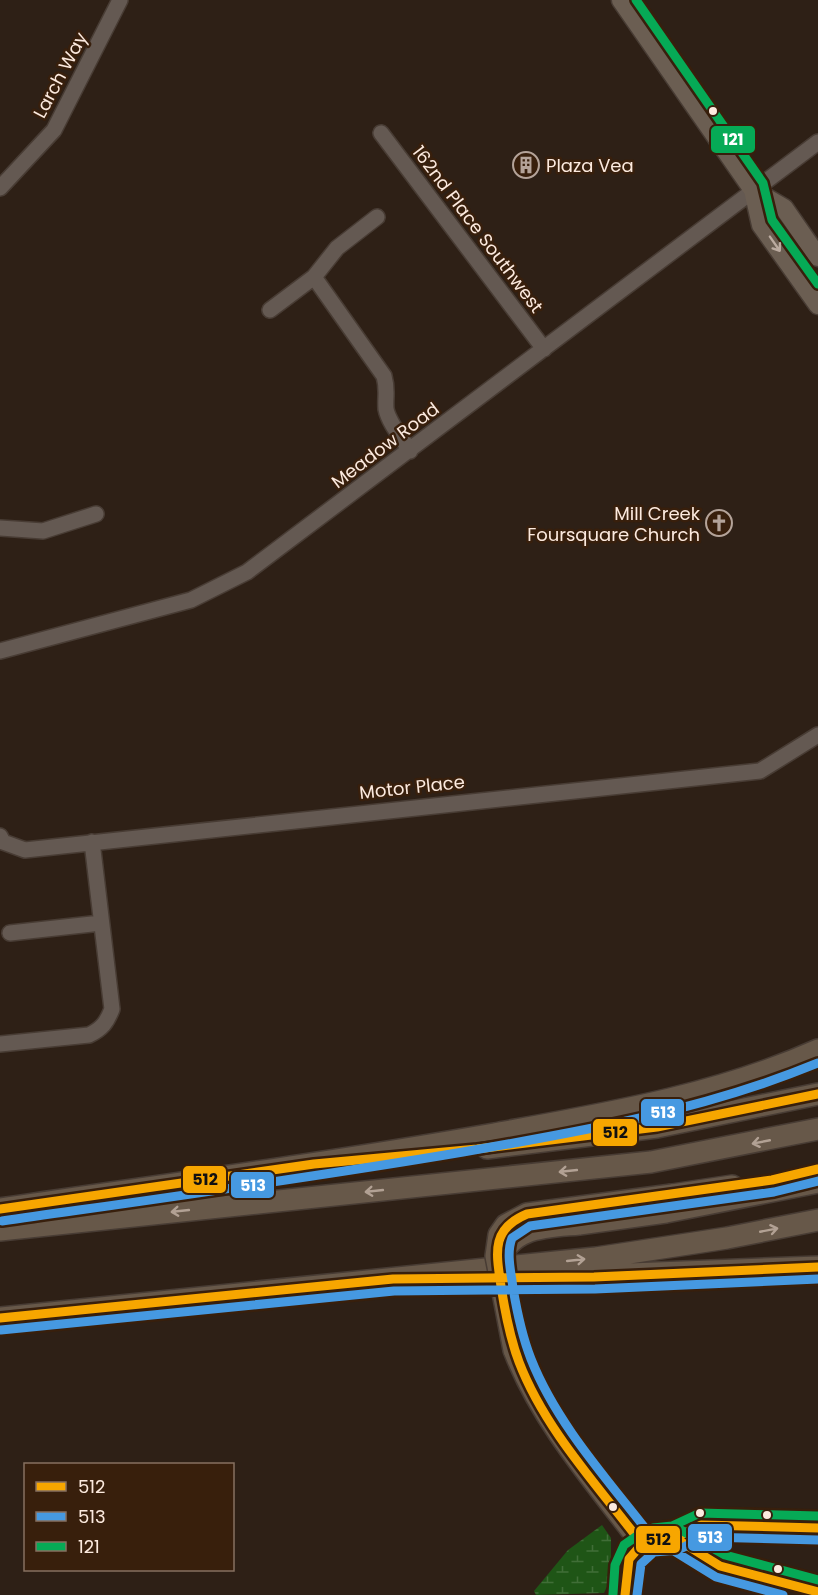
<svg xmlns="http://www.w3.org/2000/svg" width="818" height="1595" font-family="Poppins,sans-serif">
  <defs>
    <pattern id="wetland-marsh" width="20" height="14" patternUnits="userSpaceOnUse" patternTransform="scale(1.5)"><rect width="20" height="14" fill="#1f5516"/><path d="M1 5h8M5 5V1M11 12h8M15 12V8" fill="none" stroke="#406e37"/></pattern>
  </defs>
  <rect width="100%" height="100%" fill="#2e2016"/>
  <path fill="url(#wetland-marsh)" d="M602,1525L611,1538V1578L604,1593L536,1595L534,1591L568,1550Z"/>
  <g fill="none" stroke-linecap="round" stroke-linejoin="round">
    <defs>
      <path id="minor" d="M381,133L544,349
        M0,188L54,130L120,0
        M314,277L337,248L377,217
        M270,310L314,277L384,376C388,390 385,397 386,409C389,424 403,439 410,451
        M0,528L43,531L96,514
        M0,651L191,600L247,572L818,142
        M0,836L3,842L25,850L760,771L818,735
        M10,933L101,923
        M0,1044L89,1035C102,1029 107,1022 112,1009L92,842"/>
      <path id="major" d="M621,0L753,190L761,225L818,305
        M753,190L784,208L818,257"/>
      <path id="highway" d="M487,1148L657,1127L818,1094
        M672,1195L732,1186
        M0,1209C165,1185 330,1163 494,1134C604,1114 715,1096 818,1050
        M579,1224L666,1212L818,1182
        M0,1230L651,1162L818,1129
        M522,1278L818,1267
        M0,1318L596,1258L727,1238L818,1220
        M514,1350C542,1422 596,1483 642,1544"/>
    </defs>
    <use href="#minor" stroke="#483c34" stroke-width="18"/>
    <use href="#major" stroke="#483c34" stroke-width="21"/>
    <use href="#highway" stroke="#483c34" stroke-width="24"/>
    <use href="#minor" stroke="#645952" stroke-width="15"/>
    <use href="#major" stroke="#6b5e52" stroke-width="18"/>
    <use href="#highway" stroke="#675849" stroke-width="21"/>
    <defs>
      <path id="highway-bridge" d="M500,1262C509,1226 548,1227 579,1224
        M514,1350L496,1256L499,1235L506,1225L527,1214L672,1195"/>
    </defs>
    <use href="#highway-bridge" stroke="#483c34" stroke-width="24" stroke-linecap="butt"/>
    <use href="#highway-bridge" stroke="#675849" stroke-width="21"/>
    <defs>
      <path id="bus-1" d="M0,1209L314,1164L477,1149L657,1127L818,1094
        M0,1318L393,1279L594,1277L818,1267
        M675,1538L720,1566L818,1592
        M642,1544C599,1487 545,1430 519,1362C510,1338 505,1312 501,1286C496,1252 491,1229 527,1214L772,1180L818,1169
        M625,1595L629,1559L642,1544L651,1540L675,1538L701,1525L818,1528"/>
      <path id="bus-2" d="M2,1221C156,1199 310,1178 463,1152C584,1131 704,1110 818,1063
        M1,1330L394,1291L595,1289L818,1279
        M652,1537C609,1481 557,1425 531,1359C522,1336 517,1312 513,1288C511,1272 506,1253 512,1238L530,1226L774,1192L818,1181
        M669,1548L716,1577L783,1595
        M637,1595L641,1564L654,1552L678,1550L704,1537L818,1540"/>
      <path id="bus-3" d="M636,0L763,183L772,220L818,284
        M653,1528L672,1526L700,1513L818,1516
        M613,1594L615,1565L624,1545L647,1529L674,1526L725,1555L818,1580"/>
    </defs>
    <use href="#bus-1" stroke="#381f0c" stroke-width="14"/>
    <use href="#bus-2" stroke="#381f0c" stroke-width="14"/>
    <use href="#bus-3" stroke="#381f0c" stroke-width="14"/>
    <use href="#bus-1" stroke="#f7a600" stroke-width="9"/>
    <use href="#bus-2" stroke="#4699e1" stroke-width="9"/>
    <use href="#bus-3" stroke="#06aa56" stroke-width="9"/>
  </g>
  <defs><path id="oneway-shaft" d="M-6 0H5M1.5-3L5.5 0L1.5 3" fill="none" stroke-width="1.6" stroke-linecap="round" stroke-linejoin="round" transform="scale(1.5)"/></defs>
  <use stroke="#bbaba0" href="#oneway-shaft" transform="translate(775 244) rotate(55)"/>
  <g stroke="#b2a194">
    <use href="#oneway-shaft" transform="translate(761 1142) rotate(169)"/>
    <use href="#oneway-shaft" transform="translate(568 1171) rotate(174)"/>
    <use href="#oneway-shaft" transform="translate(374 1191) rotate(174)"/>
    <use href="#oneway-shaft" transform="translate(180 1211) rotate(174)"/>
    <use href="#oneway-shaft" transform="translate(769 1230) rotate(-11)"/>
    <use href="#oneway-shaft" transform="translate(576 1260) rotate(-6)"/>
  </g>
  <defs>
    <symbol id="building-ring" viewBox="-11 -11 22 22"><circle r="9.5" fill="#381f0c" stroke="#b4a399" stroke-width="1.5"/><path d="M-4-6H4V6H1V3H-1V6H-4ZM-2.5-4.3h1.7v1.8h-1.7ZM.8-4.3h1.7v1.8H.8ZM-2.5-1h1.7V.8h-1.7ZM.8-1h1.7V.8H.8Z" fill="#b4a399"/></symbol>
    <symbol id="church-ring" viewBox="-11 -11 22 22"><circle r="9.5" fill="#381f0c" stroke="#b4a399" stroke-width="1.5"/><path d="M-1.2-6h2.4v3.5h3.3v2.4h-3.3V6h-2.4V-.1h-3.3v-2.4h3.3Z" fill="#b4a399"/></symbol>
  </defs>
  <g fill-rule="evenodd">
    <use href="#building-ring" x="511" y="150" width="30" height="30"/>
    <use href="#church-ring" x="704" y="508" width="30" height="30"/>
  </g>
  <g fill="#fceadf" stroke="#381f0c" stroke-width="2">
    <circle cx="713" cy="111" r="5"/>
    <circle cx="613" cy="1507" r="5"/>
    <circle cx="700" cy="1513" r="5"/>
    <circle cx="767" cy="1515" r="5"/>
    <circle cx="778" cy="1569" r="5"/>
  </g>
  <g text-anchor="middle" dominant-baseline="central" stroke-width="5" stroke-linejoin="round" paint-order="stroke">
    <g font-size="18" fill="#fceadf" stroke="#381f0c">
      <text transform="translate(60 75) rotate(-62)">Larch Way</text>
      <text transform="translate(478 229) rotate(53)">162nd Place Southwest</text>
      <text transform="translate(385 445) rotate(-37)">Meadow Road</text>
      <text transform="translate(412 787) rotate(-6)">Motor Place</text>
    </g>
    <g font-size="18" fill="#fceadf" stroke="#381f0c" text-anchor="start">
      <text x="546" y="165">Plaza Vea</text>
      <text x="700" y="513" text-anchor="end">Mill Creek<tspan x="700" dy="21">Foursquare Church</tspan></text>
    </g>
  </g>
  <g stroke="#381f0c" stroke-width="2">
    <rect x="710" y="125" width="46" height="29" rx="6" fill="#06aa56"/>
    <rect x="640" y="1098" width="45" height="29" rx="6" fill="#4699e1"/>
    <rect x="592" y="1118" width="46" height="29" rx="6" fill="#f7a600"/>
    <rect x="182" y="1165" width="45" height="29" rx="6" fill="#f7a600"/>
    <rect x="230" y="1171" width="45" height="28" rx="6" fill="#4699e1"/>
    <rect x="687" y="1523" width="46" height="29" rx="6" fill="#4699e1"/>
    <rect x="635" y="1525" width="46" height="29" rx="6" fill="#f7a600"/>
  </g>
  <g font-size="16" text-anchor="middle" font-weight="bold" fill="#fff">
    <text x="733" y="145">121</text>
    <text x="663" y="1118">513</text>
    <text x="253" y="1191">513</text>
    <text x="710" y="1543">513</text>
  </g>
  <g font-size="16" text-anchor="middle" font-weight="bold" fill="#111">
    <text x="615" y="1138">512</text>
    <text x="205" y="1185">512</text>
    <text x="658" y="1545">512</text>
  </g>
  <rect x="24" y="1463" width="210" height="108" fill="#381f0c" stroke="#867060" stroke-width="1.5"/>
  <rect x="36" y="1482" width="30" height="9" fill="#f7a600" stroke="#867060" stroke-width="1.5"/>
  <text x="78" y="1493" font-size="18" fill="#fceadf">512</text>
  <rect x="36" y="1512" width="30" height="9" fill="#4699e1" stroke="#867060" stroke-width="1.5"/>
  <text x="78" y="1523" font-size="18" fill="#fceadf">513</text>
  <rect x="36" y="1542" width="30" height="9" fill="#06aa56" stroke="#867060" stroke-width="1.5"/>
  <text x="78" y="1553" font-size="18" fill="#fceadf">121</text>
</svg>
